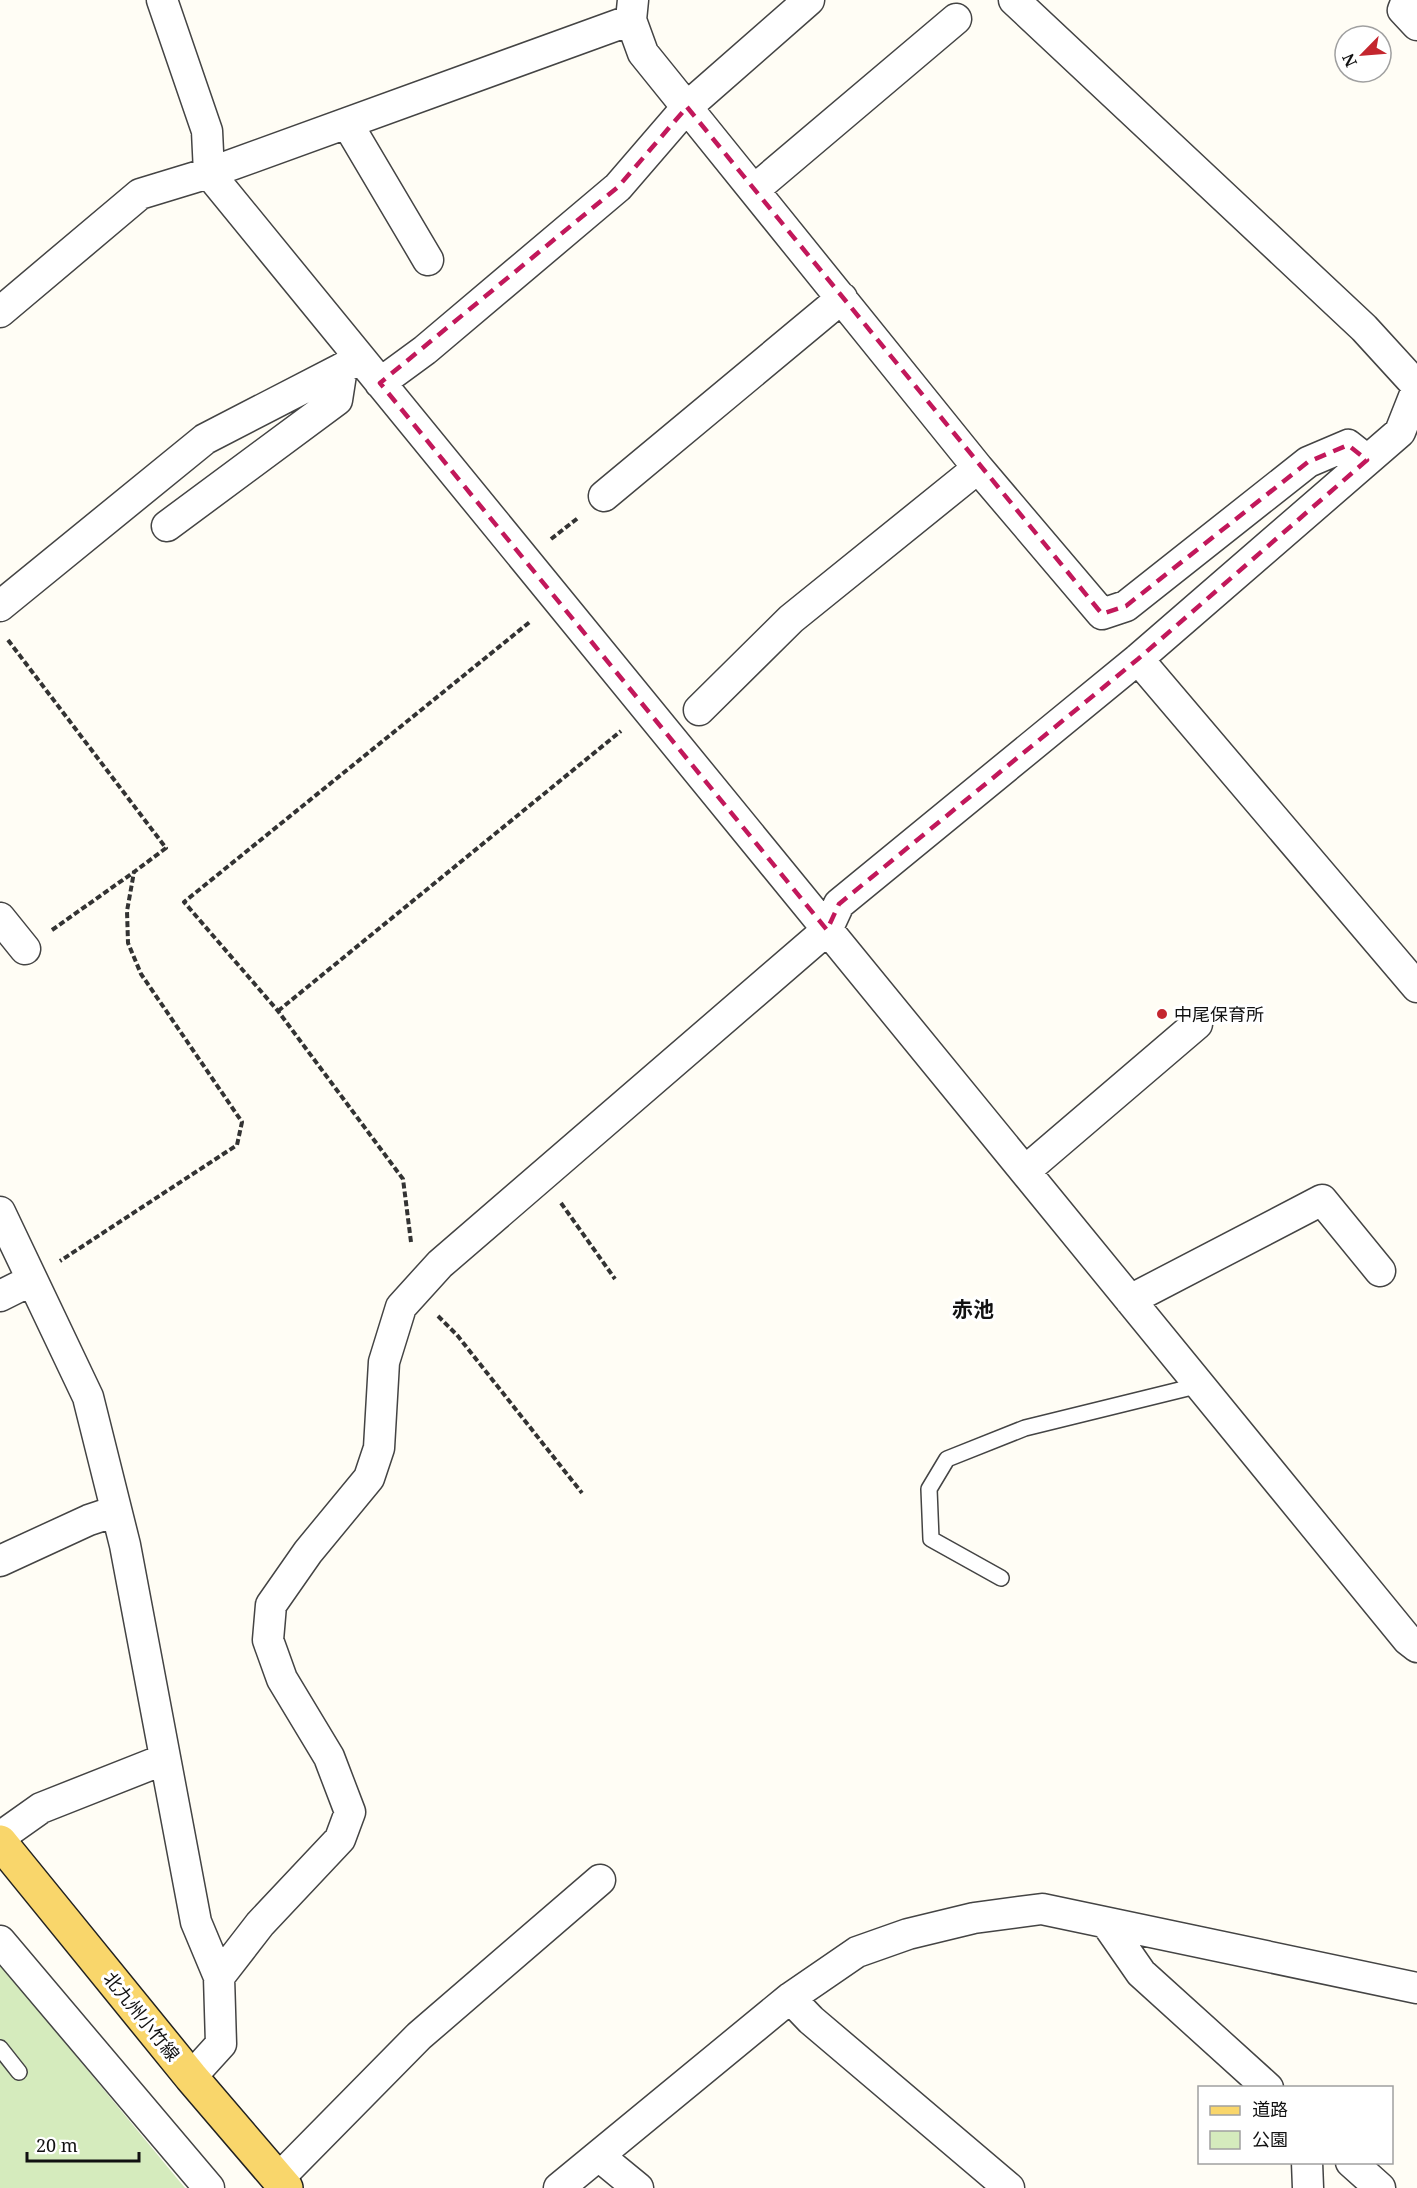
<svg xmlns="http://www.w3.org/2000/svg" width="1417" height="2188" font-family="'Noto Serif','Noto Sans JP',serif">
  <rect width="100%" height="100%" fill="#fffdf5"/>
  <path fill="#d5ebbd" d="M0,1964L185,2188H0Z"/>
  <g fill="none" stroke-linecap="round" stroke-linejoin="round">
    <defs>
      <path id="service" d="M1001,1578L931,1539L929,1489L947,1459L1025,1428L1200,1385
        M0,2048L19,2072"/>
      <path id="minor" d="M162,0L207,131L209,173L1408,1640L1417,1647
        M633,0L631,20L643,53L978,468L1102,614L1126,606L1308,462L1348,445L1367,460
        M1014,0L1364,328L1417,386
        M1407,0L1403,10L1417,25
        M347,123L428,260
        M754,190L956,19
        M0,312L140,194L209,173L631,20
        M380,383L425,350L618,187L687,107L809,0
        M604,496L842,298
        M167,526L337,400L342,368
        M0,606L205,439L360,359
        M1138,659L1417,987
        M699,710L791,619L978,468
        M0,918L25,949
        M1025,1171L1197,1024
        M0,1212L88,1397L125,1545L196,1922L219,1977L221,2044L191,2077
        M0,1296L32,1280
        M1130,1300L1322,1200L1380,1271
        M0,1561L89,1520L116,1511
        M0,1837L41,1808L165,1759
        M1107,1924L1141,1973L1268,2088
        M0,1941L209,2188
        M219,1977L260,1924L340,1839L350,1812L329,1757L282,1679L268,1640L271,1605L308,1552L369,1478L379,1448L384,1362L401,1307L440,1264L827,930L839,904L1138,659L1400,432L1417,389
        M790,1998L811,2020L1009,2188
        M599,2156L638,2188
        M1307,2162L1308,2188
        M1351,2162L1380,2188
        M278,2179L419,2036L600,1880
        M559,2188L790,1998L857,1952L908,1934L974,1918L1042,1909L1417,1988"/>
      <path id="primary" d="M0,1842L191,2077L286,2188"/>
    </defs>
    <use href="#service" stroke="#444" stroke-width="18"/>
    <use href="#minor" stroke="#444" stroke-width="33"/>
    <use href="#primary" stroke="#222" stroke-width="36"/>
    <path stroke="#333" stroke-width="4" stroke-dasharray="6 3" stroke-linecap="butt" d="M551,539L578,518
      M8,640L166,848L134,872L127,911L128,943L141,974L242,1122L237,1145L60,1261
      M52,930L134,872
      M278,1011L621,731
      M561,1203L615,1279
      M411,1242L403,1179L278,1011L184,902L531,621
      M438,1316L457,1335L582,1493"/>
    <use href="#service" stroke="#fff" stroke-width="15"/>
    <use href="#minor" stroke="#fff" stroke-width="30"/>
    <use href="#primary" stroke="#f9d66b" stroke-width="33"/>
  </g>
  <path fill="none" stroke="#c2185b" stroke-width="4.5" stroke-dasharray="12 8" stroke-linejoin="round" d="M687,107L1102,614L1126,606L1308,462L1348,445L1367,460L1138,659L839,904L827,930L380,383L618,187Z"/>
  <circle fill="#c4262e" stroke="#fff" stroke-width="2" cx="1162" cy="1014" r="6"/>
  <g text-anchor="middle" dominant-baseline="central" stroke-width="6" stroke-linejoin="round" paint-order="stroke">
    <g font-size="18" fill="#111" stroke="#fff" text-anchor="start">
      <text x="1174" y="1014">中尾保育所</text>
    </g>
    <g font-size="18" fill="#111" stroke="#fff">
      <text transform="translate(142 2016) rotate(51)">北九州小竹線</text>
    </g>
    <g font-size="21" font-weight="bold" fill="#111" stroke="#fff">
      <text x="973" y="1309">赤池</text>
    </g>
  </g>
  <rect x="1198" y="2086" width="195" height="78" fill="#ffffff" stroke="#a0a0a0" stroke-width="1.5"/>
  <rect x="1210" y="2106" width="30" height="9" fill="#f9d66b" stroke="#a0a0a0" stroke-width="1.5"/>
  <text x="1252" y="2116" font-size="18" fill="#111111">道路</text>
  <rect x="1210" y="2131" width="30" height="18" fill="#d5ebbd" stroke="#a0a0a0" stroke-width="1.5"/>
  <text x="1252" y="2146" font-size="18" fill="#111111">公園</text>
  <g transform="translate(1363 54) rotate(245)"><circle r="28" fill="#ffffff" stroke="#a0a0a0" stroke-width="1.5"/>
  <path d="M0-4.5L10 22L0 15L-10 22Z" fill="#c4262e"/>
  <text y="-9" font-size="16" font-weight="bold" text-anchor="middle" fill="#111111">N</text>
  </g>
  <path d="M27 2152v9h112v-9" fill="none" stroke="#111111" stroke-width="3"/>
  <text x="36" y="2152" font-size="18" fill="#111111" stroke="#ffffff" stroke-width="4.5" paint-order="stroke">20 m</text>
</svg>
